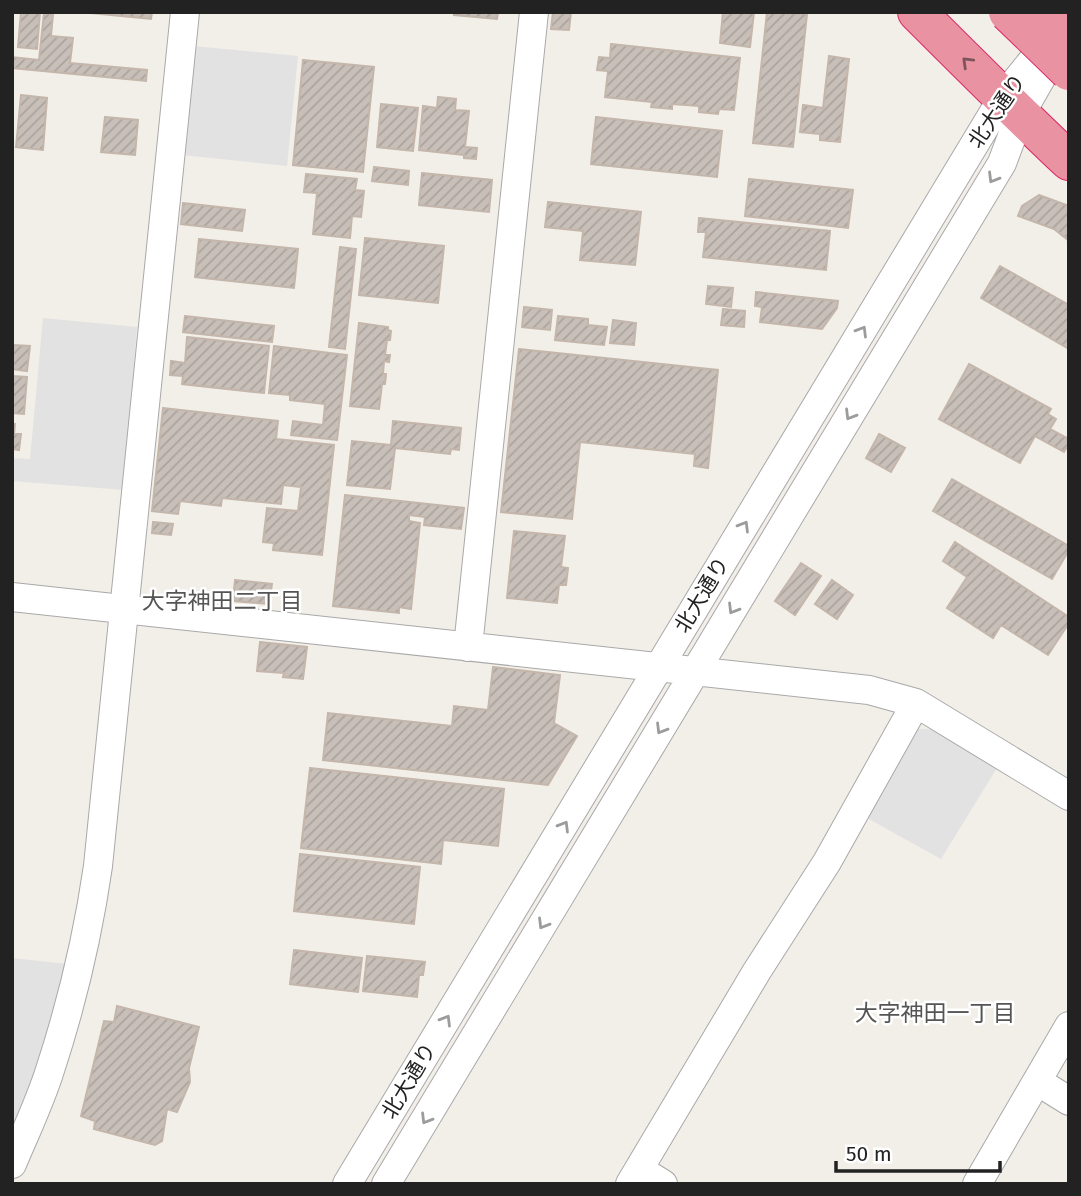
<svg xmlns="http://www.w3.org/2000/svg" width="1081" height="1196" font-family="'Fira Sans','Noto Sans JP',sans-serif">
  <defs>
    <pattern id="building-hatch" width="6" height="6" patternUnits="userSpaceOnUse" patternTransform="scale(1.75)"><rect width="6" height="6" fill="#c7bfb8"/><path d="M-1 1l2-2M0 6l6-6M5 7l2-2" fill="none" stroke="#aba49e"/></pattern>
  </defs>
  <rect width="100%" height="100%" fill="#f2efe9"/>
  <path fill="#e2e2e2" d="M193,46L298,56L287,166L182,155Z
    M43,318L137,327L124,490L12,481V458L30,459Z
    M916,729H932L997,768L941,859L867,818Z
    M12,958L68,964L47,1040L12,1130Z"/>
  <path fill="url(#building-hatch)" stroke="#c4b6ab" stroke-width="2" d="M21,12H40L37,49L18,47Z
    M80,12H152L151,19Z
    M454,12H498L497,19L454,15Z
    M553,12H571L569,30L551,29Z
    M723,12H754L750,47L720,43Z
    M767,12L807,14L793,147L753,143Z
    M44,13L53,14L51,36L73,38L70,63L147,70L146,81L12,68V57L39,60Z
    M611,44L740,58L734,110L719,109L718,114L699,112V106L672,104V109L651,107L652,102L605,97L608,71L597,70L599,57L610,58Z
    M829,56L849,59L840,142L820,140V134L800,132L803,105L823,108Z
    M303,60L374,67L363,172L293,165Z
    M21,95L47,98L43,150L16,147Z
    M438,97L456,99L455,110L469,111L465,147L477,148L476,159L464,158V155L419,150L423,106L437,108Z
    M381,104L418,108L413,151L377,147Z
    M105,117L138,120L135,155L101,152Z
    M596,117L722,131L717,177L591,164Z
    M374,167L409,171L408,185L372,181Z
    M422,173L492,180L489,212L419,205Z
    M306,174L357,179L355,190L364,191L361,217L352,216L350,238L313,234L317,193L304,192Z
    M749,179L853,190L848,228L745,216Z
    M1039,195L1069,206V241L1054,229L1018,216L1022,206Z
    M548,202L641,212L635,265L580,260L583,231L545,227Z
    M183,203L245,210L242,231L181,224Z
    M699,218L830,231L826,270L703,257L706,232H698Z
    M365,238L444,246L438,303L359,295Z
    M199,239L298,249L294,288L195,277Z
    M340,247L356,249L345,349L329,347Z
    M1000,266L1069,305V349L981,298Z
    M708,286L733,288L731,307L706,304Z
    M756,292L838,301L837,308L822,329L760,322L762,307L755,306Z
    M524,307L552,310L550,330L522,327Z
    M723,309L745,311L744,327L721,325Z
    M185,316L274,326L272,342L183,332Z
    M558,316L588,319V325L607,327L604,345L555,340Z
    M613,320L636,323L634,345L610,343Z
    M359,323L388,327V330L391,331L390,340H387L385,355H390L389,362L384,361L383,374H386L385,384H382L379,409L350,406Z
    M187,337L269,346L264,393L182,384L183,376L170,375L171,361L185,363Z
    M12,345L30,346L27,371L12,369Z
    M274,346L347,355L337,440L291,435L293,421L323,425L325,404L290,400V395L269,393Z
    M519,349L718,370L708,468L694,466L695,454L580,442L572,519L501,512Z
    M969,364L1051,409L1048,414L1056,419L1050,429L1069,439V444L1064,452L1035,436L1020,463L939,419Z
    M12,376L27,377L24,414L12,413Z
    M163,408L278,421L276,439L334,445L322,555L273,550L274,543L263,542L267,508L298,511L301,487L283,485L281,504L222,498L221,506L180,501L178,514L152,511Z
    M393,421L461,428L459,450L451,449L450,454L395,448L390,489L347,485L352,441L391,445Z
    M12,424H15L14,434H21L19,450L12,449Z
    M879,434L905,448L891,472L866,458Z
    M952,479L1069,546V550L1052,579L933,511Z
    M345,495L464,508L461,529L424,525L425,517L409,515V521L420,523L411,609L399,607V613L333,606Z
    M153,522L173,524L171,535L152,533Z
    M514,531L565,536L561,567L568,568L566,585H559L557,603L507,598Z
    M955,542L1069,617V623L1048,655L1001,625L993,638L947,608L967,577L943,561Z
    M801,563L821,576L795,615L775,601Z
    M235,580L272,584L269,604L233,601Z
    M832,580L853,595L837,619L815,604Z
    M260,642L307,647L303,679L283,677L284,673L257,671Z
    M493,667L560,675L554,723L577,736L548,785L323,760L328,713L452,726L454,706L488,710Z
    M310,768L504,789L498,846L443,840L441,864L301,848Z
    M300,854L420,867L414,924L294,911Z
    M294,950L362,958L358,992L290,984Z
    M367,956L425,962L423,975H419L417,997L363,991Z
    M117,1006L199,1027L189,1068L190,1082L177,1112L167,1109L162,1141L155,1145L94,1129L95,1121L81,1116L104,1021L114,1022Z"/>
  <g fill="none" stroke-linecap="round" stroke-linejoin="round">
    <defs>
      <path id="minor" d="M12,597L869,690L916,703L1069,796
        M468,647L534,12
        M1037,1081L1069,1101
        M12,1164C25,1133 40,1102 50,1070C72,1003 88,935 98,866L185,12
        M639,1169L663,1184
        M347,1184L1003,97L1054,34
        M386,1184L1002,163L1020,115L1053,57
        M630,1184L757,971L827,862L916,703
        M977,1184L1069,1026"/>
      <path id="highway" d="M917,12C967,62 1017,112 1069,161"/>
    </defs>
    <use href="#minor" stroke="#a9a9a9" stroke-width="30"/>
    <use href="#highway" stroke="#dc2a67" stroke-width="40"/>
    <use href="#minor" stroke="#fff" stroke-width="28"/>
    <use href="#highway" stroke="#e892a2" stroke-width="38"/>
    <defs>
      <path id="highway-bridge" d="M1008,12L1069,71
        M1054,12L1069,27"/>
    </defs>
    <use href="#highway-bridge" stroke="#dc2a67" stroke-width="40" stroke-linecap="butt"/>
    <use href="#highway-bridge" stroke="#e892a2" stroke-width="38"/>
  </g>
  <defs><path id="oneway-chevron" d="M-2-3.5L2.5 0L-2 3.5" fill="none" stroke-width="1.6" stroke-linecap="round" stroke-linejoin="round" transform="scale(1.75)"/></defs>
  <use stroke="#7b545c" href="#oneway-chevron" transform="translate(967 62) rotate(-136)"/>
  <g stroke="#9c9c9c">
    <use href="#oneway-chevron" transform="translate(993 178) rotate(121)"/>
    <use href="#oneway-chevron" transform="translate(862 331) rotate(-59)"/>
    <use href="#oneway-chevron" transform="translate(850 415) rotate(121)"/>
    <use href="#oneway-chevron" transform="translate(744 526) rotate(-59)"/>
    <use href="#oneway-chevron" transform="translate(733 609) rotate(121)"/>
    <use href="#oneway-chevron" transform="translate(661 729) rotate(121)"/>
    <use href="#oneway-chevron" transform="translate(564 826) rotate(-59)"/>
    <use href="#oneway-chevron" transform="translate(543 924) rotate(121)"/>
    <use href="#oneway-chevron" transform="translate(446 1020) rotate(-59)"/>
    <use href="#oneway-chevron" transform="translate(426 1119) rotate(121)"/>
  </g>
  <g text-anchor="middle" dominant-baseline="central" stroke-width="5" stroke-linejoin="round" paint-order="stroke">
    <g font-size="21" fill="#222" stroke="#fff">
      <text transform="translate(997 111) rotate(-56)">北大通り</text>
      <text transform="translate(702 595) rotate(-59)">北大通り</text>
      <text transform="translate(409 1081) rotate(-59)">北大通り</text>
    </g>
    <g font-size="23" fill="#555" stroke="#fff">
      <text x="222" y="601">大字神田二丁目</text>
      <text x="935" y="1013">大字神田一丁目</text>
    </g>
  </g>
  <rect width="1081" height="1196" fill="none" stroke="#222222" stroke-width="28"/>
  <path d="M836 1161v10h164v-10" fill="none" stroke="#222222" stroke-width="3.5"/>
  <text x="846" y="1161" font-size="21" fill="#222222" stroke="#ffffff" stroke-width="5" paint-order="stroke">50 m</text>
</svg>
